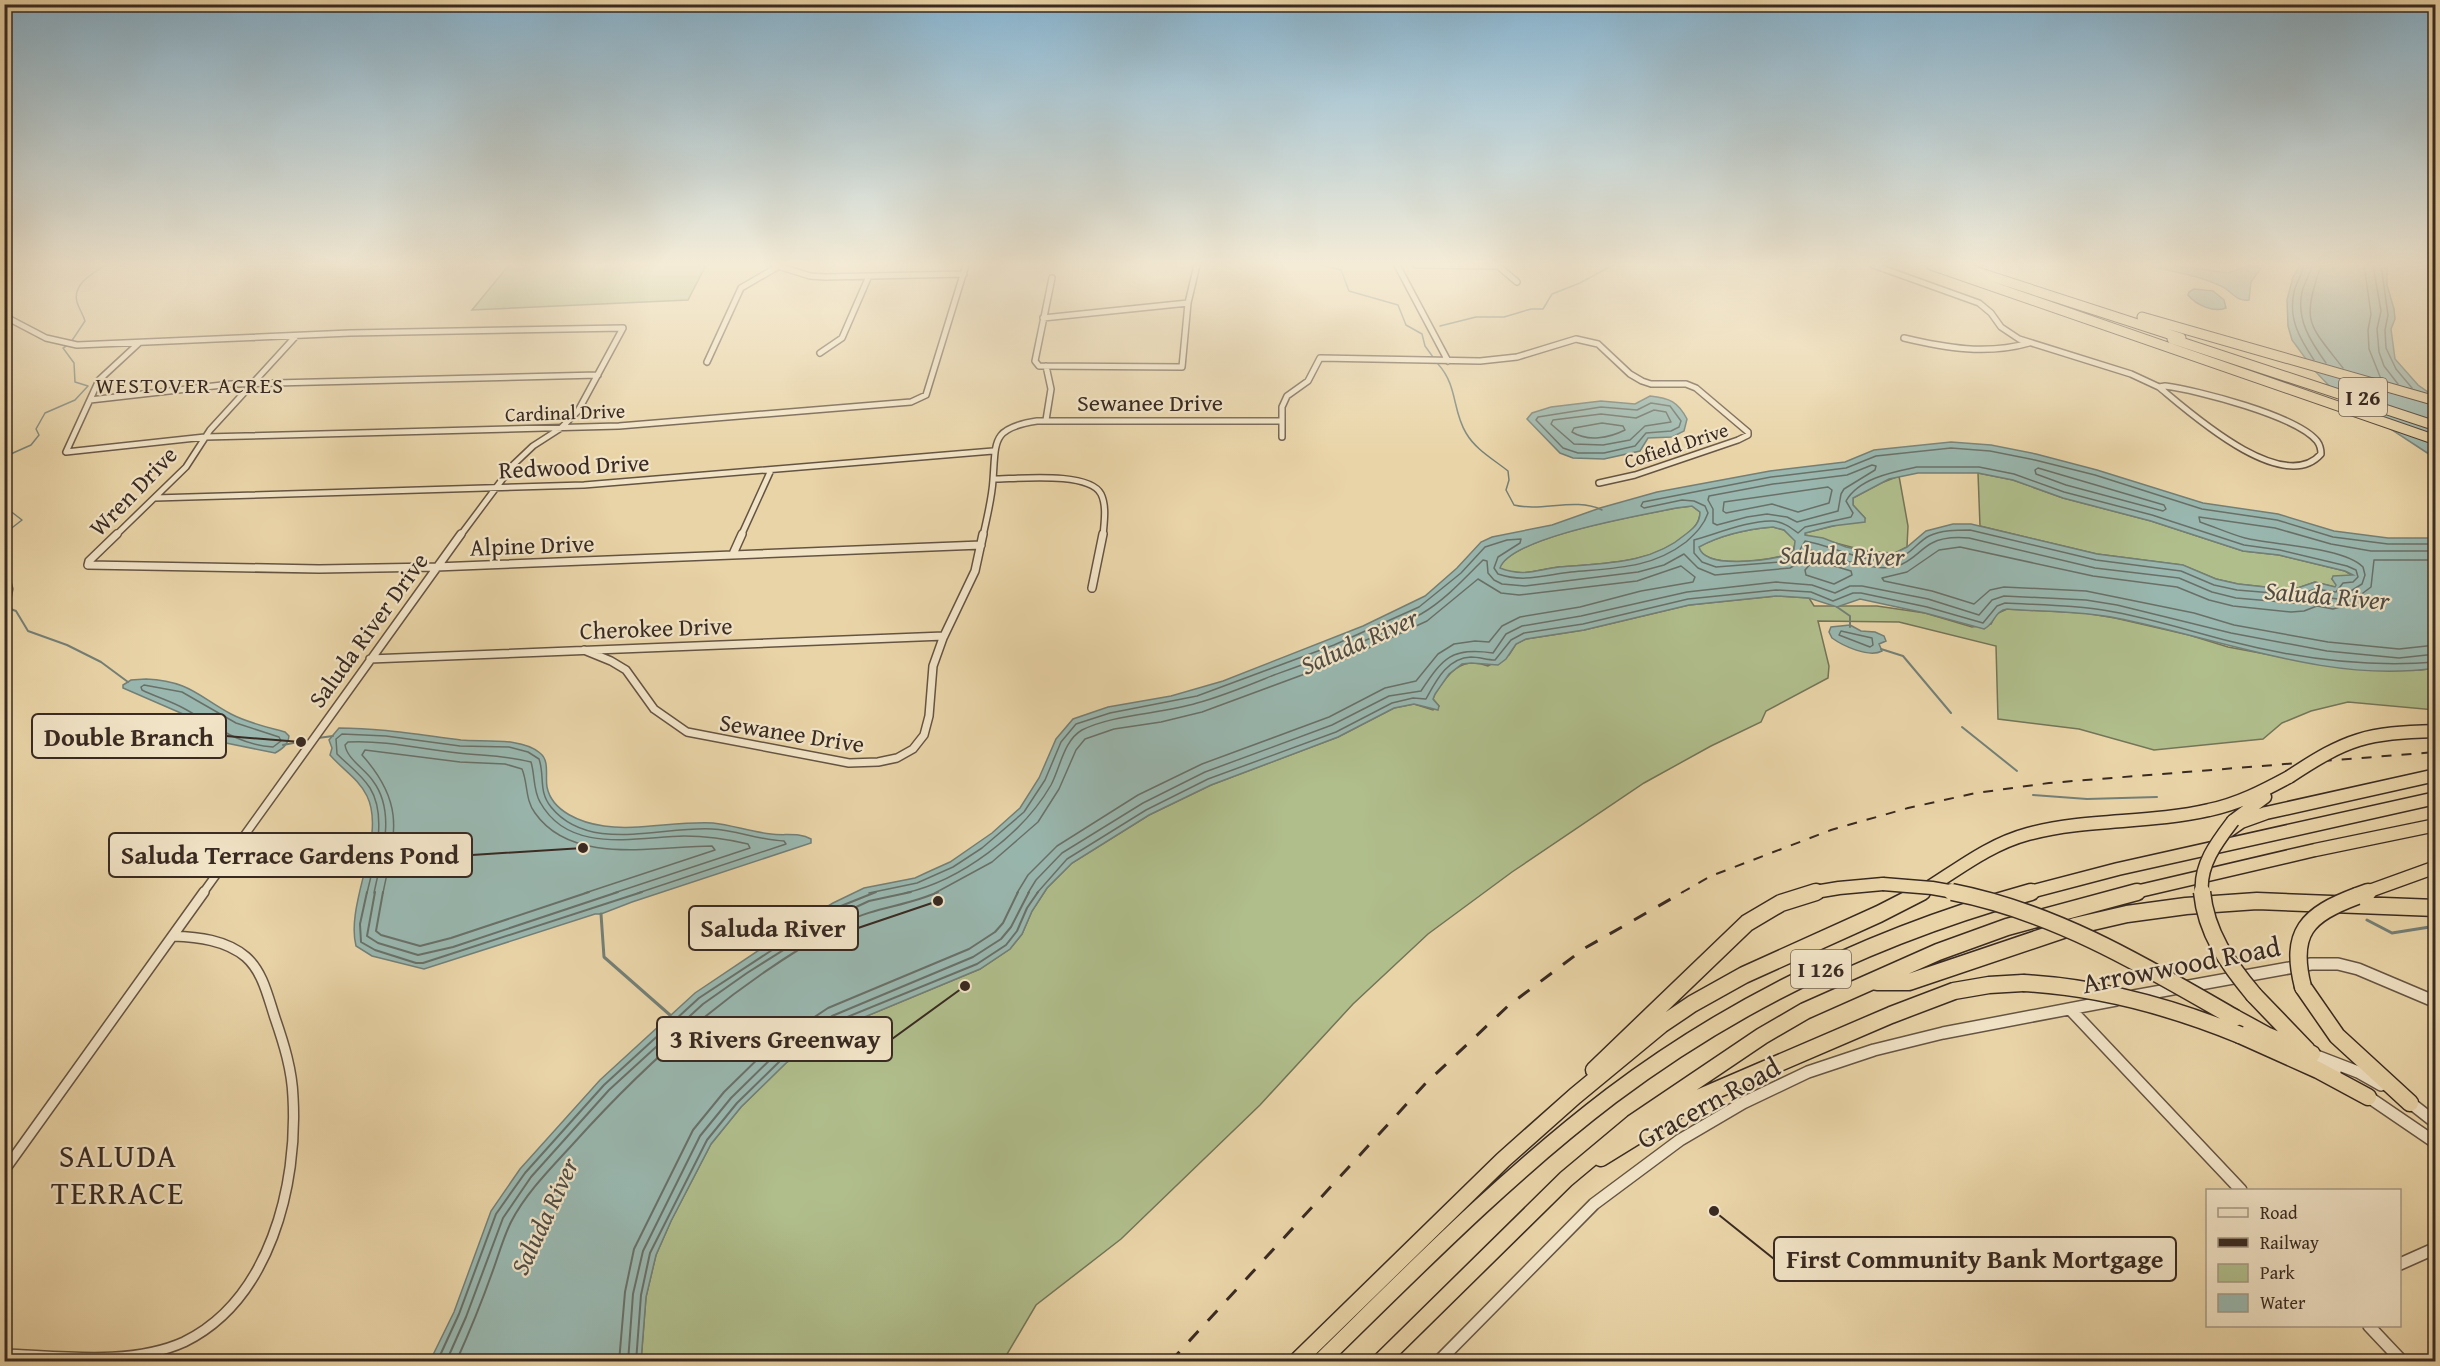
<svg xmlns="http://www.w3.org/2000/svg" width="2440" height="1366" font-family="'Gentium Book Plus',serif">
  <rect width="100%" height="100%" fill="#e9d4a7"/>
  <filter id="stains"><feTurbulence type="fractalNoise" baseFrequency=".00333" numOctaves="4"/><feColorMatrix values="0 0 0 0 .2 0 0 0 0 .09 0 0 0 0 .02 0 0 0 .5 -.17"/></filter>
  <radialGradient id="worn" r=".72"><stop offset=".6" stop-color="#630" stop-opacity="0"/><stop offset="1" stop-color="#630" stop-opacity=".3"/></radialGradient>
  <path fill="#b0be8c" stroke="#747457" stroke-width="1.5" d="M509,265H706L688,300L472,310Z
    M1978,473L2013,480L2063,498L2151,521L2243,551L2279,555L2345,571L2353,576L2332,579L2337,585L2335,587L2315,582L2292,590L2238,584L2216,579L2182,565L2097,554L1980,526Z
    M1899,476L1908,526L1907,547L1895,553L1870,552L1805,535V533L1865,518L1853,505V498L1881,483Z
    M1692,506L1700,512C1700,522 1694,528 1687,534C1651,565 1603,563 1559,567C1534,570 1526,577 1499,569C1511,536 1642,515 1676,508Z
    M1773,527L1784,530L1796,541L1793,550L1787,555C1767,560 1706,570 1698,547C1721,535 1748,529 1773,527Z
    M1776,596L1809,598L1814,606H1877L1925,613L1972,627L1991,624L1996,614L2007,609L2085,613L2115,618L2189,635L2228,647L2325,665L2421,670L2435,668V710L2348,702L2311,711L2282,723L2263,739L2154,750L2079,729L1998,719L1996,646L1899,622L1818,621L1829,666L1828,678L1766,711L1761,722L1711,746L1644,783L1512,872L1428,934L1353,1004L1260,1105L1121,1239L1036,1305L1003,1361L641,1362L646,1297L656,1255L671,1221L711,1144L741,1107L786,1063L838,1028L980,969L1010,949L1022,934L1032,911L1047,888L1072,863L1149,815L1211,785L1338,737L1394,708L1414,704L1433,710L1439,706L1433,699L1435,694C1448,673 1461,656 1488,666L1509,655L1516,644L1526,639L1584,630L1689,605Z"/>
  <path fill="#99b7af" stroke="#737f77" stroke-width="1.5" fill-rule="evenodd" d="M2144,265H2172L2228,273L2251,265H2263L2251,282L2249,300C2236,302 2232,291 2221,286C2198,275 2170,271 2144,265Z
    M2300,265H2387V285L2394,309L2395,319L2391,329L2395,359L2418,385L2435,397V458L2337,394L2314,370L2292,340L2288,326L2287,300L2293,277Z
    M2194,289L2213,291L2224,300L2226,308C2214,313 2196,305 2188,295L2189,292Z
    M1650,396C1670,398 1678,402 1687,419L1684,431L1672,437L1648,438L1640,451L1604,459L1573,458L1560,453L1527,419L1532,413L1551,407L1601,401L1635,404Z
    M1951,442L1991,445L2036,454L2097,470L2203,503L2278,514L2334,531L2388,538H2435V668C2330,684 2219,638 2116,618C2080,611 2043,612 2007,609C1994,611 1995,624 1984,629L1925,613L1860,599L1837,607L1809,598L1776,596L1689,605L1584,630L1526,639L1516,644L1506,659L1498,665L1471,663L1462,664L1449,674L1435,694L1433,699L1439,706L1438,710L1414,704L1394,708L1338,737L1211,785L1149,815L1072,863L1047,888L1032,911L1022,934L1010,949L980,969L838,1028L786,1063L741,1107L711,1144L671,1221L656,1255L646,1297L641,1361H430L454,1312L491,1211L520,1169L600,1080L695,993L795,926L833,903L864,888L915,878L930,871L950,862L992,833L1020,808L1039,778L1056,739L1073,719L1108,707L1171,696L1223,681L1363,626L1425,596L1457,568L1481,542L1492,537L1552,525L1600,508L1657,492L1770,471L1845,462L1874,450ZM1918,473H1978L2013,480L2063,498L2151,521L2243,551L2279,555L2345,571L2353,575L2333,576L2332,579L2336,585L2335,587L2315,582L2292,590L2238,584L2216,579L2183,565L2097,554L1971,524H1953L1926,531L1907,547L1895,553L1870,552L1846,547L1823,538L1805,535V533L1832,526L1865,522V518L1853,505V498L1889,479ZM1692,506L1700,512C1700,523 1694,528 1686,534C1650,565 1603,563 1559,567C1536,570 1523,577 1500,568C1510,537 1643,515 1676,508ZM1773,527L1784,530L1795,541L1794,550L1787,555C1768,560 1705,570 1699,547C1721,535 1748,529 1773,527Z
    M1850,625L1861,631L1875,632L1884,636L1886,641L1879,644L1882,651C1869,658 1843,646 1832,638L1829,632L1831,627Z
    M146,679C189,681 198,696 231,714C248,723 267,727 285,732L289,736C288,745 282,749 275,753L226,743L183,714L123,688V685L131,680Z
    M339,728C380,728 420,735 461,740C483,742 522,737 540,753C550,761 545,776 547,787C552,812 582,823 604,826C637,831 677,821 713,823C732,825 751,832 771,834C784,836 799,832 811,839V843L632,902L601,914H595L424,969L372,956L356,946C345,903 387,837 367,796C359,779 342,769 330,755L332,748L329,740Z"/>
  <g fill="none" stroke-linecap="round" stroke-linejoin="round">
    <path stroke="#697068" stroke-width="1.5" d="M2304,265C2302,275 2296,283 2294,292C2288,319 2300,339 2314,360
      M2312,265C2310,275 2304,283 2302,292C2296,320 2311,342 2326,363
      M2321,265C2302,323 2307,322 2343,368
      M2364,265L2371,314L2368,330L2369,349L2381,379
      M2373,265L2381,311L2377,329L2379,352L2384,366L2398,384
      M2381,265L2388,315L2385,330L2386,348L2396,369L2412,388
      M1651,403L1670,406L1681,421L1679,427L1671,431L1646,433L1635,446L1604,453H1578L1563,448L1536,420L1538,417L1601,407L1637,410Z
      M1654,410L1666,412L1671,422L1645,426L1630,440L1603,445L1574,444L1551,424L1553,420L1601,414L1636,418Z
      M1602,423L1623,426L1625,430C1609,438 1588,442 1572,432L1574,428Z
      M1872,465L1876,466L1875,470L1844,489L1841,494L1838,511L1797,522L1787,517L1767,514L1747,517L1717,525L1713,523V509L1708,500L1709,496L1773,484L1847,475Z
      M1917,467H1979L2014,474L2064,492L2152,515L2244,545L2280,550L2347,566L2356,570L2358,577L2353,582L2343,583L2336,592L2315,589L2298,595L2237,590L2214,585L2181,571L2096,560L1970,530C1957,530 1941,530 1929,536C1917,542 1910,556 1895,559C1865,565 1834,546 1805,541L1797,555L1781,562L1716,567L1702,562L1694,553V540C1716,534 1750,520 1773,521C1783,522 1790,527 1798,533L1805,527L1851,517L1853,513L1846,501C1859,478 1893,472 1917,467Z
      M2038,468L2164,505L2166,509L2163,511L2066,485L2036,474L2035,470Z
      M1828,487L1832,490L1829,503L1798,512L1772,504L1726,513L1723,511L1724,502Z
      M1814,560L1851,571L1852,575L1834,584L1806,575L1805,570Z
      M2436,560H2374L2371,587L2347,605L2333,609L2317,606L2304,611L2291,612L2233,606L2209,600L2177,587L2093,576L1960,547L1939,550L1907,572L1882,578L1884,581L1932,591L1974,604L1990,590L2004,587L2086,591L2194,613L2234,625L2328,642L2399,649L2436,645
      M1841,631L1872,638L1873,645L1870,647L1839,635Z
      M144,685L182,692L236,723L279,737L281,741L273,747C238,745 214,725 185,709C171,701 156,697 142,690L141,687Z
      M367,893C374,863 388,817 370,788C361,774 348,765 337,754L336,739L342,734L386,736L460,746L509,747L528,752L539,759C545,776 538,791 551,807C589,854 661,826 712,829C736,830 759,840 784,841L786,844L638,893
      M374,893C381,858 397,813 373,781C365,769 347,759 345,745L348,742C385,740 422,749 458,753C485,756 504,755 531,762C535,775 533,790 540,802C569,855 636,837 684,836C706,836 727,839 748,844L750,848L614,893
      M383,893C395,834 406,804 362,755L365,750L460,762L505,764L522,769C528,783 525,800 535,813C572,866 656,846 712,846L715,850L585,893
      M869,893L917,883L953,867L982,848L1024,812L1045,780L1061,742L1076,724L1110,713L1197,696L1334,645L1419,607L1461,573L1485,547L1507,540L1521,539L1520,543L1498,557L1494,568L1498,574C1524,583 1545,575 1571,572C1613,568 1651,569 1686,542C1696,533 1704,525 1708,513L1705,506L1694,501L1682,500L1644,508L1641,506L1643,502L1771,477L1846,468L1876,456L1951,448L1990,451L2035,460L2095,475L2202,509L2277,520L2333,537L2388,544H2436
      M905,893C960,881 1023,834 1051,785C1060,768 1064,740 1082,730C1114,714 1162,714 1197,703C1223,696 1249,685 1274,675C1324,657 1375,639 1421,614C1444,601 1465,578 1483,560L1487,561L1488,573L1494,580L1502,584L1525,586L1638,572L1664,565L1684,554L1698,568L1715,575L1790,568L1800,562L1810,550C1833,556 1874,573 1897,566C1912,562 1920,549 1932,543C1943,537 1957,537 1969,538L2095,568L2179,578L2212,592L2236,598L2293,603L2306,601L2315,596L2338,599L2362,584L2365,575L2363,567C2344,547 2272,545 2245,538C2230,534 2215,527 2200,522L2199,517L2275,528L2331,544L2371,551H2436
      M935,893L992,862L1038,822L1059,789L1076,750L1085,739L1114,729L1161,722L1202,712L1340,661L1427,621L1478,579L1501,593L1519,595L1637,581L1681,566L1695,577L1693,582L1641,591L1580,607L1520,617L1502,626L1489,642L1475,641L1454,644L1438,654L1416,681L1385,688L1329,717L1202,764L1138,795L1057,846L1028,875L1017,893
      M1028,893L1036,880L1062,853L1143,803L1205,772L1332,725L1389,696L1421,691C1443,658 1451,647 1493,653L1506,634L1522,626L1581,616L1687,592L1776,582L1812,585L1835,593L1850,586H1862L1928,599L1979,615L1992,600L2004,596L2086,600L2117,605L2231,633L2327,651L2399,658L2436,654
      M1037,893L1067,859L1146,810L1208,779L1336,732L1392,703L1413,698L1426,699C1436,681 1447,658 1471,657C1479,657 1487,660 1495,660L1511,640L1524,633L1583,624L1688,599L1776,590L1811,592L1833,601L1853,593H1861L1927,607L1983,623L1997,606L2005,603C2041,605 2078,605 2114,612C2153,619 2190,631 2229,641C2295,658 2367,668 2436,662"/>
    <path stroke="#697068" stroke-width="2" d="M367,892L360,924L361,942L375,950L416,963H423L642,892
      M375,892L367,936L378,943L418,955L453,947L618,892
      M383,892L376,931L381,935L420,946L451,938L589,892
      M437,1362L459,1314L496,1214L525,1173L604,1085L699,998L836,908L876,892
      M446,1362L466,1317L503,1218L531,1177L609,1090L703,1004L747,973L839,915L869,901L911,892
      M456,1362C469,1333 481,1304 492,1273C498,1257 503,1238 511,1222C526,1193 551,1168 573,1144C653,1055 738,981 844,923C874,907 908,906 938,892
      M619,1362L625,1292L634,1249L693,1130L724,1092L771,1046L828,1008L969,949L995,932L1003,923L1018,892
      M628,1362L633,1294L643,1251L700,1136L731,1098L777,1053L832,1016L973,957L1001,939L1011,927L1029,892
      M636,1362L641,1295L650,1253L707,1140L737,1103L782,1059L835,1022L977,964L1006,945L1017,931L1027,908L1038,892"/>
    <path stroke="#737f77" stroke-width="1.5" d="M1322,265L1341,270L1349,291L1398,305L1406,325L1422,334
      M1440,326L1476,317H1504L1531,309H1543L1552,294L1580,283L1613,265
      M1422,334L1425,346L1433,357
      M71,342L85,321C83,314 79,309 77,302C72,284 93,273 106,265
      M1438,364C1458,386 1452,410 1466,433C1476,450 1493,459 1508,471L1509,480L1506,490L1514,505C1542,512 1576,497 1602,510
      M4,457L31,445L39,435L36,429L45,413L75,400L88,386L75,382L74,363L63,348L68,345
      M4,500L9,510L22,520L4,534"/>
    <path stroke="#737f77" stroke-width="2" d="M1837,607L1850,616V627
      M8,608L16,611L28,631L67,645L101,662L128,682
      M1881,649L1903,656L1951,713
      M1962,727L2017,771
      M318,738L333,736
      M283,745L309,740
      M2033,795L2087,799L2157,797"/>
    <path stroke="#737f77" stroke-width="3" d="M601,914L604,957L670,1015
      M2367,920L2392,933L2436,926"/>
    <defs>
      <path id="minor-far2" d="M775,265L810,276L825,277L964,274
        M1397,265L1448,361
        M1416,265L1498,266
        M1497,265L1517,282
        M1873,265L1979,303L1991,313L2001,327L2019,339L2131,374L2159,387
        M1052,278L1035,361L1039,366L1182,367L1188,303L1197,265
        M4,316L46,338L77,345L350,333L623,328L578,411L561,428L533,446L513,465L460,536
        M1043,318L1188,303
        M1904,338C1946,348 1987,355 2029,343
        M139,343L99,380L66,452L205,437L619,426L911,402L926,395L966,265
        M820,353L842,338L869,276
        M707,362L741,288L779,266
        M1046,366L1051,389L1046,420
        M2165,386C2197,390 2297,416 2317,441C2320,445 2321,449 2321,454C2283,497 2188,411 2159,387Z
        M90,400L231,384L598,375
        M1282,437V407L1287,396L1308,381L1320,358L1480,361L1517,357L1576,339L1598,344L1630,374L1642,381L1651,384H1686L1696,388L1748,432V435L1738,440L1635,475L1599,483
        M993,479C1017,479 1089,471 1101,494C1107,506 1104,523 1103,536
        M155,498L584,485L993,451
        M115,536L186,467L210,430L296,336
        M741,536L771,470
        M983,536C987,517 992,498 993,480C996,441 991,428 1037,421H1282"/>
      <path id="minor-far1" d="M117,534L89,561L88,565L319,569L436,567L981,545
        M733,554L742,534
        M1092,588L1103,534
        M584,650L611,661L626,670L654,709L687,732L849,763L878,762L897,758L913,749L924,735L929,716L933,666L943,638L975,571L983,534
        M370,659L944,636
        M203,893L461,534"/>
      <path id="minor" d="M4,1171L204,892
        M4,1354C61,1356 131,1366 184,1342C270,1300 298,1185 293,1097C292,1070 284,1044 275,1018C268,997 263,972 246,957C226,940 198,937 173,936"/>
      <path id="tertiary-far1" d="M4,574L8,589L4,612"/>
      <path id="tertiary" d="M2134,996L2311,964H2338L2358,969L2436,1002
        M2070,1009L2241,1190
        M2312,1054L2335,1072
        M2319,1057L2358,1072L2381,1085
        M2367,1096L2436,1143
        M2408,1101L2436,1123
        M2400,1264L2436,1248
        M2369,1326L2403,1362
        M1438,1362L1594,1204L1680,1140L1743,1103L1808,1072L1874,1050L1943,1033L2116,1000"/>
      <path id="motorway-far2" d="M1931,265L2436,440
        M1956,265L2181,338
        M2142,317L2436,401
        M2172,339L2436,426"/>
      <path id="motorway-far1" d="M2233,821L2265,797
        M2224,834L2241,822L2266,813L2436,775
        M1809,893L1839,888L1883,884
        M1920,893C1955,872 1987,845 2028,834C2087,818 2149,824 2209,810C2238,804 2263,791 2289,777
        M2026,893L2118,869L2436,798
        M2131,893L2315,850L2436,825
        M2364,893L2436,867"/>
      <path id="motorway" d="M2357,896L2368,892
        M1877,982H1909L2075,926L2127,914L2186,906L2257,901L2436,908
        M2303,987L2337,1036L2410,1103
        M2254,995L2307,1050
        M2235,1018L2268,1036L2312,1054
        M2240,1035L2318,1070L2368,1097
        M1594,1070L1747,923L1781,903L1816,892
        M1601,1158L1700,1097L1891,1015L1954,991L1989,985L2023,983
        M1296,1362L1503,1160L1575,1096L1661,1025L1692,1004L1744,975L1879,914L1922,892
        M1320,1362C1414,1270 1506,1176 1611,1096C1737,1001 1879,934 2031,892
        M1380,1362L1566,1179L1633,1123L1762,1036L1805,1011L1938,952L2007,927L2137,892"/>
    </defs>
    <use href="#minor-far2" stroke="#655443" stroke-width="8"/>
    <use href="#minor-far1" stroke="#655443" stroke-width="10"/>
    <use href="#minor" stroke="#655443" stroke-width="12"/>
    <use href="#tertiary-far1" stroke="#655443" stroke-width="11"/>
    <use href="#tertiary" stroke="#655443" stroke-width="14"/>
    <use href="#motorway-far2" stroke="#392a22" stroke-width="11"/>
    <use href="#motorway-far1" stroke="#392a22" stroke-width="15"/>
    <use href="#motorway" stroke="#392a22" stroke-width="19"/>
    <use href="#minor-far2" stroke="#f1e3c6" stroke-width="5"/>
    <use href="#minor-far1" stroke="#f1e3c6" stroke-width="7"/>
    <use href="#minor" stroke="#f1e3c6" stroke-width="9"/>
    <use href="#tertiary-far1" stroke="#f1e3c6" stroke-width="8"/>
    <use href="#tertiary" stroke="#f1e3c6" stroke-width="11"/>
    <use href="#motorway-far2" stroke="#e9d4a7" stroke-width="9"/>
    <use href="#motorway-far1" stroke="#e9d4a7" stroke-width="12"/>
    <use href="#motorway" stroke="#e9d4a7" stroke-width="16"/>
    <path stroke="#392a22" stroke-width="2" stroke-dasharray="10 10" stroke-linecap="butt" d="M1681,893L1711,876L1831,830L1908,808L1976,793L2049,783L2436,752"/>
    <path stroke="#392a22" stroke-width="3" stroke-dasharray="14 14" stroke-linecap="butt" d="M1170,1362L1425,1084L1508,1006L1585,948L1683,892"/>
    <defs>
      <path id="motorway-bridge-far1" d="M2289,777C2348,738 2366,733 2436,731
        M1883,884L1932,888L1960,893
        M2202,893C2199,865 2217,842 2233,821"/>
      <path id="motorway-bridge" d="M1952,892C2055,912 2145,966 2235,1018
        M2202,892C2206,933 2228,964 2254,995
        M2023,983C2099,987 2169,1006 2240,1035
        M2303,987C2289,932 2307,915 2357,896"/>
    </defs>
    <use href="#motorway-bridge-far1" stroke="#392a22" stroke-width="15" stroke-linecap="butt"/>
    <use href="#motorway-bridge" stroke="#392a22" stroke-width="19" stroke-linecap="butt"/>
    <use href="#motorway-bridge-far1" stroke="#e9d4a7" stroke-width="12"/>
    <use href="#motorway-bridge" stroke="#e9d4a7" stroke-width="16"/>
  </g>
  <linearGradient id="sky" x2="0" y2="1"><stop stop-color="#88b5d1"/><stop offset="0.58" stop-color="#f5ecd7"/><stop offset="1" stop-color="#f5ecd7" stop-opacity="0"/></linearGradient>
  <rect width="2440" height="456" fill="url(#sky)"/>
  <g text-anchor="middle" dominant-baseline="central" stroke-width="4.5" stroke-linejoin="round" paint-order="stroke">
    <g font-size="20" fill="#392a22" stroke="#f1e3c6">
      <text transform="translate(565 412) rotate(-2)">Cardinal Drive</text>
      <text transform="translate(1676 445) rotate(-18)">Cofield Drive</text>
    </g>
    <g font-size="22" letter-spacing="1.5" fill="#392a22" stroke="#f1e3c6">
      <text x="190" y="385">WESTOVER ACRES</text>
    </g>
    <g fill="#f1e3c6" stroke="#706253" stroke-width="1.5">
      <rect x="2339" y="378" width="48" height="38" rx="4.5"/>
      <rect x="1791" y="950" width="60" height="38" rx="4.5"/>
    </g>
    <g font-size="22" font-weight="bold" fill="#392a22">
      <text x="2363" y="397">I 26</text>
      <text x="1821" y="969">I 126</text>
    </g>
    <g font-size="24" fill="#392a22" stroke="#f1e3c6">
      <text x="1150" y="402">Sewanee Drive</text>
      <text transform="translate(574 466) rotate(-3)">Redwood Drive</text>
      <text transform="translate(133 491) rotate(-46)">Wren Drive</text>
      <text transform="translate(532 545) rotate(-2)">Alpine Drive</text>
      <text transform="translate(656 628) rotate(-2)">Cherokee Drive</text>
      <text transform="translate(368 630) rotate(-54)">Saluda River Drive</text>
      <text transform="translate(792 733) rotate(9)">Sewanee Drive</text>
    </g>
    <g font-size="26" font-style="italic" fill="#514d45" stroke="#f1e3c6">
      <text transform="translate(1842 555) rotate(1)">Saluda River</text>
      <text transform="translate(2327 595) rotate(5)">Saluda River</text>
      <text transform="translate(1359 641) rotate(-24)">Saluda River</text>
      <text transform="translate(544 1216) rotate(-65)">Saluda River</text>
    </g>
    <g font-size="28" fill="#392a22" stroke="#f1e3c6">
      <text transform="translate(2181 964) rotate(-11)">Arrowwood Road</text>
      <text transform="translate(1708 1102) rotate(-29)">Gracern Road</text>
    </g>
    <g font-size="32" letter-spacing="1.5" fill="#392a22" stroke="#f1e3c6">
      <text x="118" y="1155">SALUDA<tspan x="118" dy="37">TERRACE</tspan></text>
    </g>
  </g>
  <path fill="none" stroke="#392a22" stroke-width="2" d="M301 742L226 736M583 848L472 855M938 901L858 928M965 986L892 1039M1714 1211L1774 1259"/>
  <g fill="#392a22" stroke="#f1e3c6" stroke-width="2">
    <circle cx="301" cy="742" r="6"/>
    <circle cx="583" cy="848" r="6"/>
    <circle cx="938" cy="901" r="6"/>
    <circle cx="965" cy="986" r="6"/>
    <circle cx="1714" cy="1211" r="6"/>
  </g>
  <g fill="#f1e3c6" stroke="#392a22" stroke-width="2">
    <rect x="32" y="714" width="194" height="44" rx="6"/>
    <rect x="109" y="833" width="363" height="44" rx="6"/>
    <rect x="689" y="906" width="169" height="44" rx="6"/>
    <rect x="657" y="1017" width="235" height="44" rx="6"/>
    <rect x="1774" y="1237" width="402" height="44" rx="6"/>
  </g>
  <g font-size="26" text-anchor="middle" font-weight="bold" fill="#392a22">
    <text x="129" y="746">Double Branch</text>
    <text x="290" y="864">Saluda Terrace Gardens Pond</text>
    <text x="773" y="937">Saluda River</text>
    <text x="775" y="1048">3 Rivers Greenway</text>
    <text x="1975" y="1268">First Community Bank Mortgage</text>
  </g>
  <rect width="2440" height="1366" fill="none" stroke="#e9d4a7" stroke-width="24"/>
  <rect x="6" y="6" width="2428" height="1354" fill="none" stroke="#392a22" stroke-width="3"/>
  <rect x="12" y="12" width="2416" height="1342" fill="none" stroke="#392a22" stroke-width="1.5"/>
  <rect x="2206" y="1189" width="195" height="138" fill="#f1e3c6" stroke="#a79984" stroke-width="1.5"/>
  <rect x="2218" y="1208" width="30" height="9" fill="#f1e3c6" stroke="#a79984" stroke-width="1.5"/>
  <text x="2260" y="1219" font-size="18" fill="#392a22">Road</text>
  <rect x="2218" y="1238" width="30" height="9" fill="#392a22" stroke="#a79984" stroke-width="1.5"/>
  <text x="2260" y="1249" font-size="18" fill="#392a22">Railway</text>
  <rect x="2218" y="1264" width="30" height="18" fill="#b0be8c" stroke="#a79984" stroke-width="1.5"/>
  <text x="2260" y="1279" font-size="18" fill="#392a22">Park</text>
  <rect x="2218" y="1294" width="30" height="18" fill="#99b7af" stroke="#a79984" stroke-width="1.5"/>
  <text x="2260" y="1309" font-size="18" fill="#392a22">Water</text>
  <rect width="100%" height="100%" filter="url(#stains)"/>
  <rect width="100%" height="100%" fill="url(#worn)"/>
</svg>
